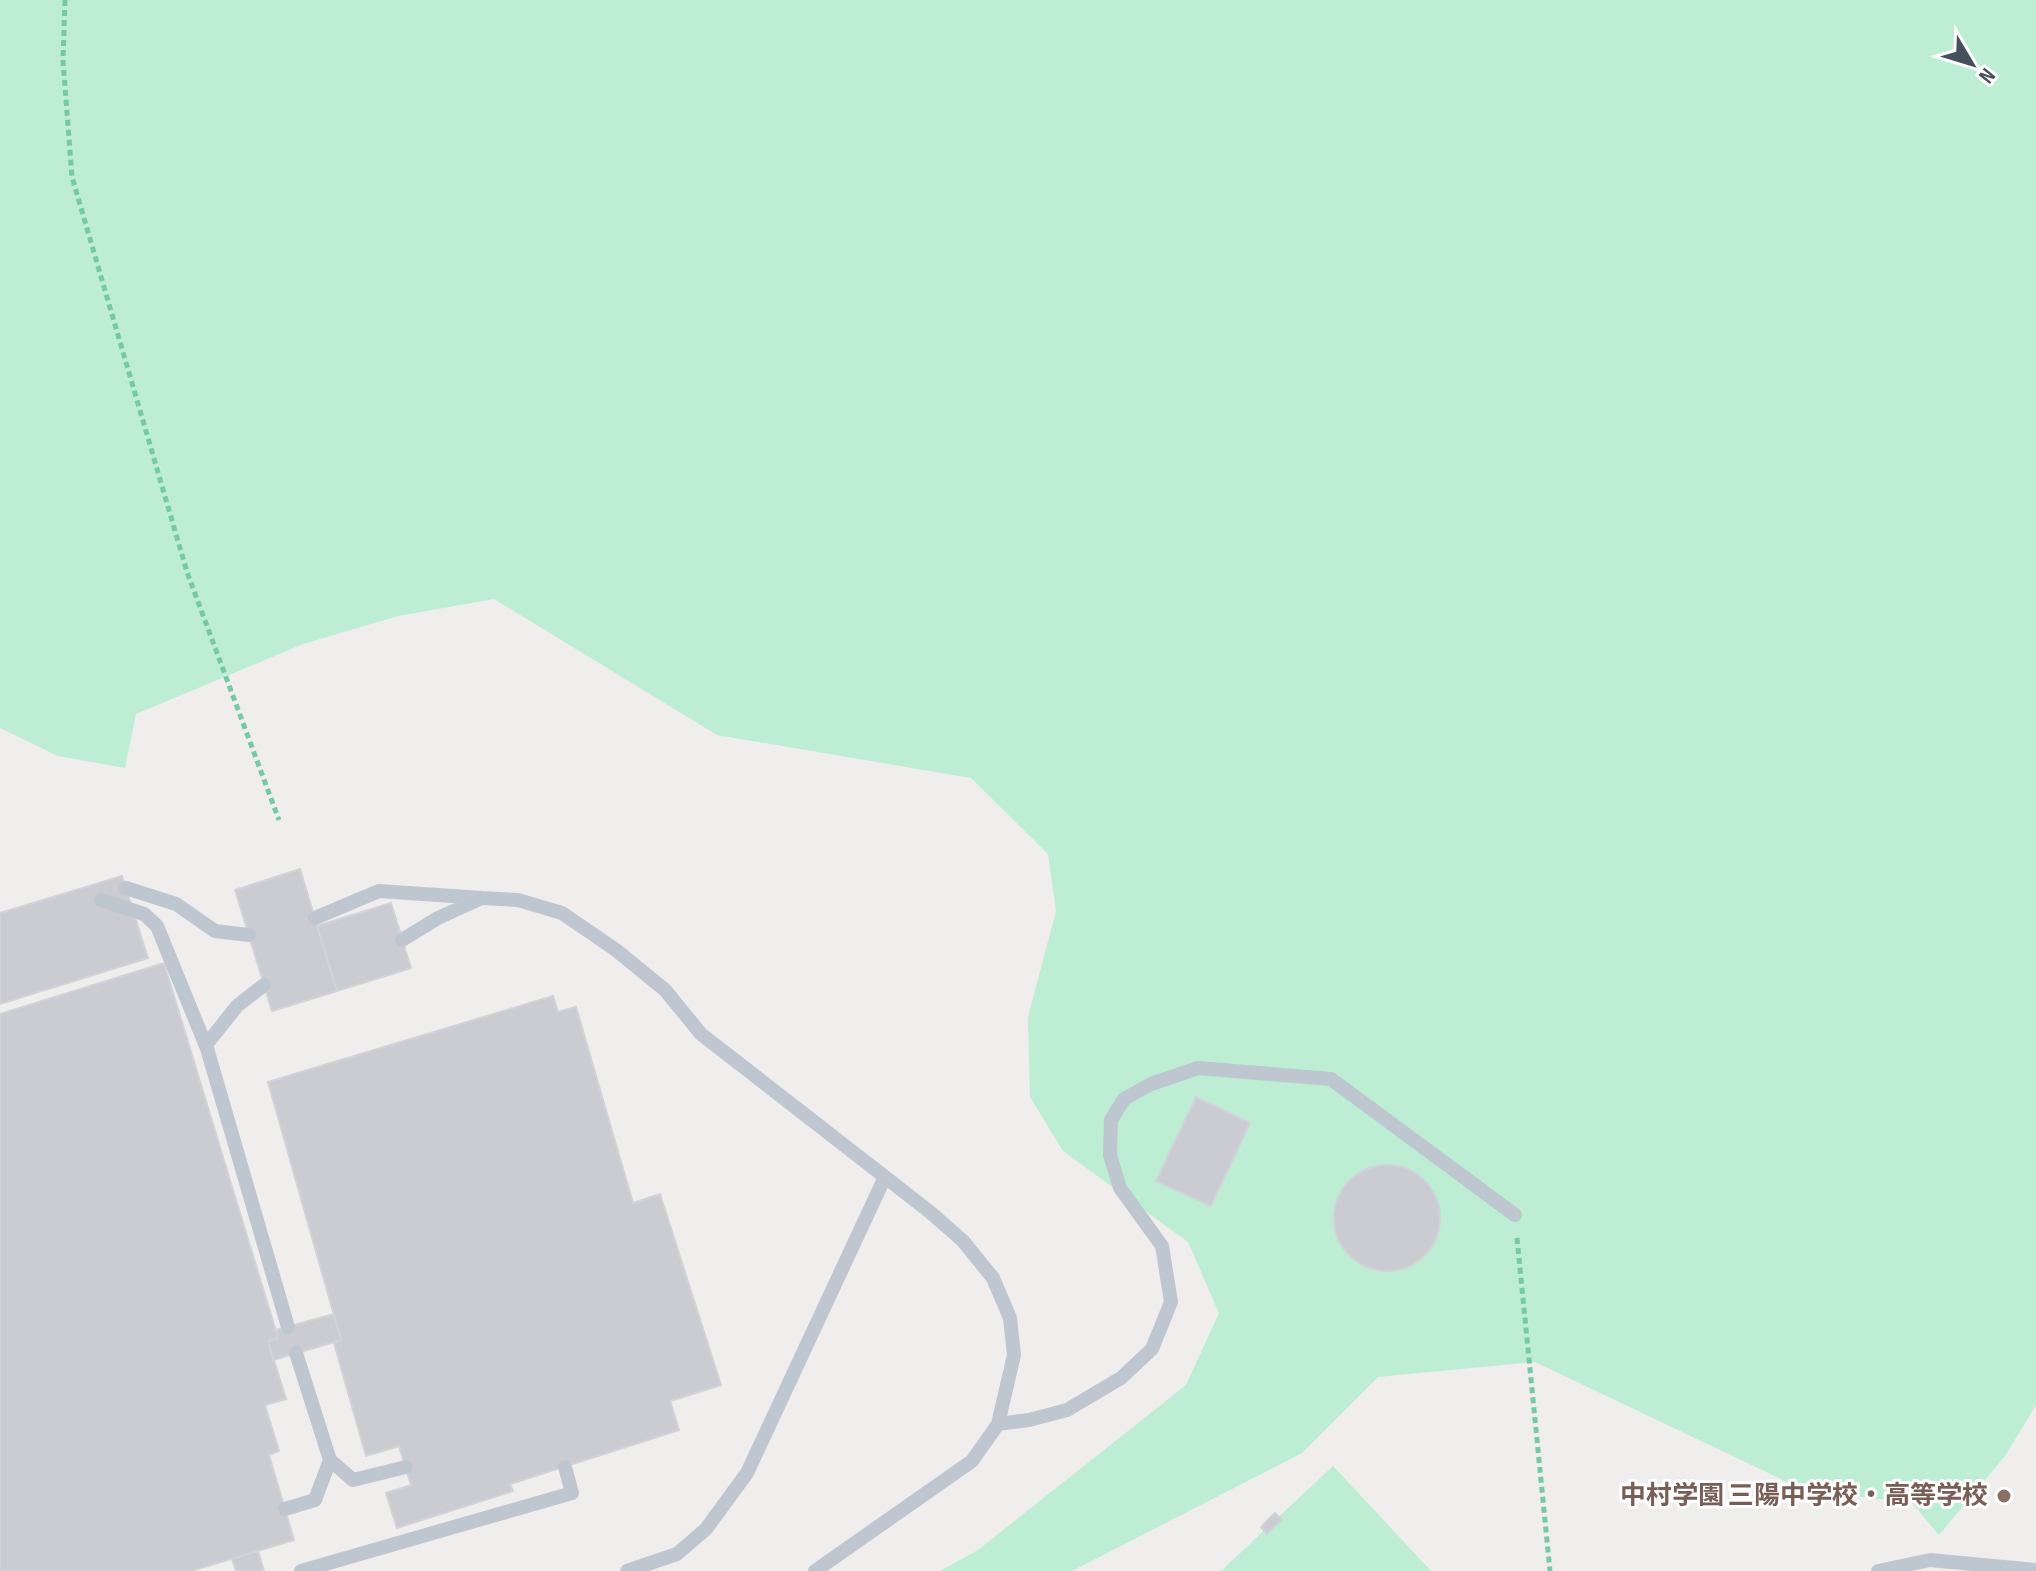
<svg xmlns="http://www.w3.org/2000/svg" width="2036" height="1571" font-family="'Sofia Sans Condensed','Noto Sans JP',sans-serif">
  <rect width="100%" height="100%" fill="#f0eded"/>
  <path fill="#bdedd2" d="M0,0H2036V1405L2005,1456L1939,1535L1912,1503L1804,1490L1535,1362L1378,1377L1302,1453L1072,1571H940L978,1550L1186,1385L1219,1313L1188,1242L1063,1151L1030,1097L1028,1017L1056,911L1048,854L971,778L717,735L494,599L398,616L303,644L136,714L125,768L58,756L0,728Z
    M1333,1466L1431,1571H1221Z"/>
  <path fill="#caccd2" stroke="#d1d3d9" stroke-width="2" d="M300,869L337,991L272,1011L235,890Z
    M122,876L148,958L0,1004V913Z
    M391,903L411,968L337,991L317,926Z
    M164,963L278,1338L268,1341L286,1399L265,1405L279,1451L269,1455L294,1540L191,1571H0V1014Z
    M553,996L558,1012L576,1007L633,1203L660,1194L721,1385L670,1401L679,1430L510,1484L513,1491L397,1528L386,1493L411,1485L399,1446L366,1456L334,1343L341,1340L268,1082Z
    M1196,1097L1250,1123L1211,1206L1156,1181Z
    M1334 1218a53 53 0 1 1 106 0a53 53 0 1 1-106 0Z
    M334,1314L341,1340L273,1360L268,1341L278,1338L276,1330Z
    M1275,1513L1282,1520L1267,1534L1261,1527Z
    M258,1551L264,1571H236L232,1559Z"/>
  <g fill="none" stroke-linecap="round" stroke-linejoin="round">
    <path stroke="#76c9a5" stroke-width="5" stroke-dasharray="6 4" stroke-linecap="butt" d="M65,0L63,61L72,177L187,572L279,820
      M1517,1238L1550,1571"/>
    <path stroke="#bec7cf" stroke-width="14" d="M126,888L176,904L215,931L249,935
      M482,898L518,900L562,913L616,950L665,990L701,1034L930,1212L963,1241L993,1278L1010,1318L1014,1355L998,1424L972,1461L815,1571
      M101,900L144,914L157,926L208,1051
      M315,918L379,891L482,898L438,918L402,940
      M264,985L237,1006L206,1045L288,1327
      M296,1353L330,1460L353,1480L406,1467
      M998,1424L1029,1420L1067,1410L1121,1378L1152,1349L1171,1302L1162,1246L1120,1188L1110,1155L1111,1120L1124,1099L1151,1084L1198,1068L1331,1079L1515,1215
      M285,1509L315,1500L330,1460
      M301,1571L572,1493L565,1467
      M627,1571L677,1554L706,1529L747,1473L884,1179
      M1878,1571L1930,1560L2036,1570"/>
  </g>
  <circle fill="#8d6e63" stroke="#fff" stroke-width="3" cx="2004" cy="1496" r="8"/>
  <g text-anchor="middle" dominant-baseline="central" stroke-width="6" stroke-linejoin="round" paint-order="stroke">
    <g font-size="26" font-weight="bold" fill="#785e54" stroke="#fff" text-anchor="end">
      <text x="1988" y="1496">中村学園 三陽中学校・高等学校</text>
    </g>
  </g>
  <g transform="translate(1972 64) rotate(128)" stroke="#ffffff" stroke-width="6" paint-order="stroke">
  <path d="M0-6L14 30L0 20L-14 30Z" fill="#46505a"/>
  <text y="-12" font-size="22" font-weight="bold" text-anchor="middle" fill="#46505a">N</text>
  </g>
</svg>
